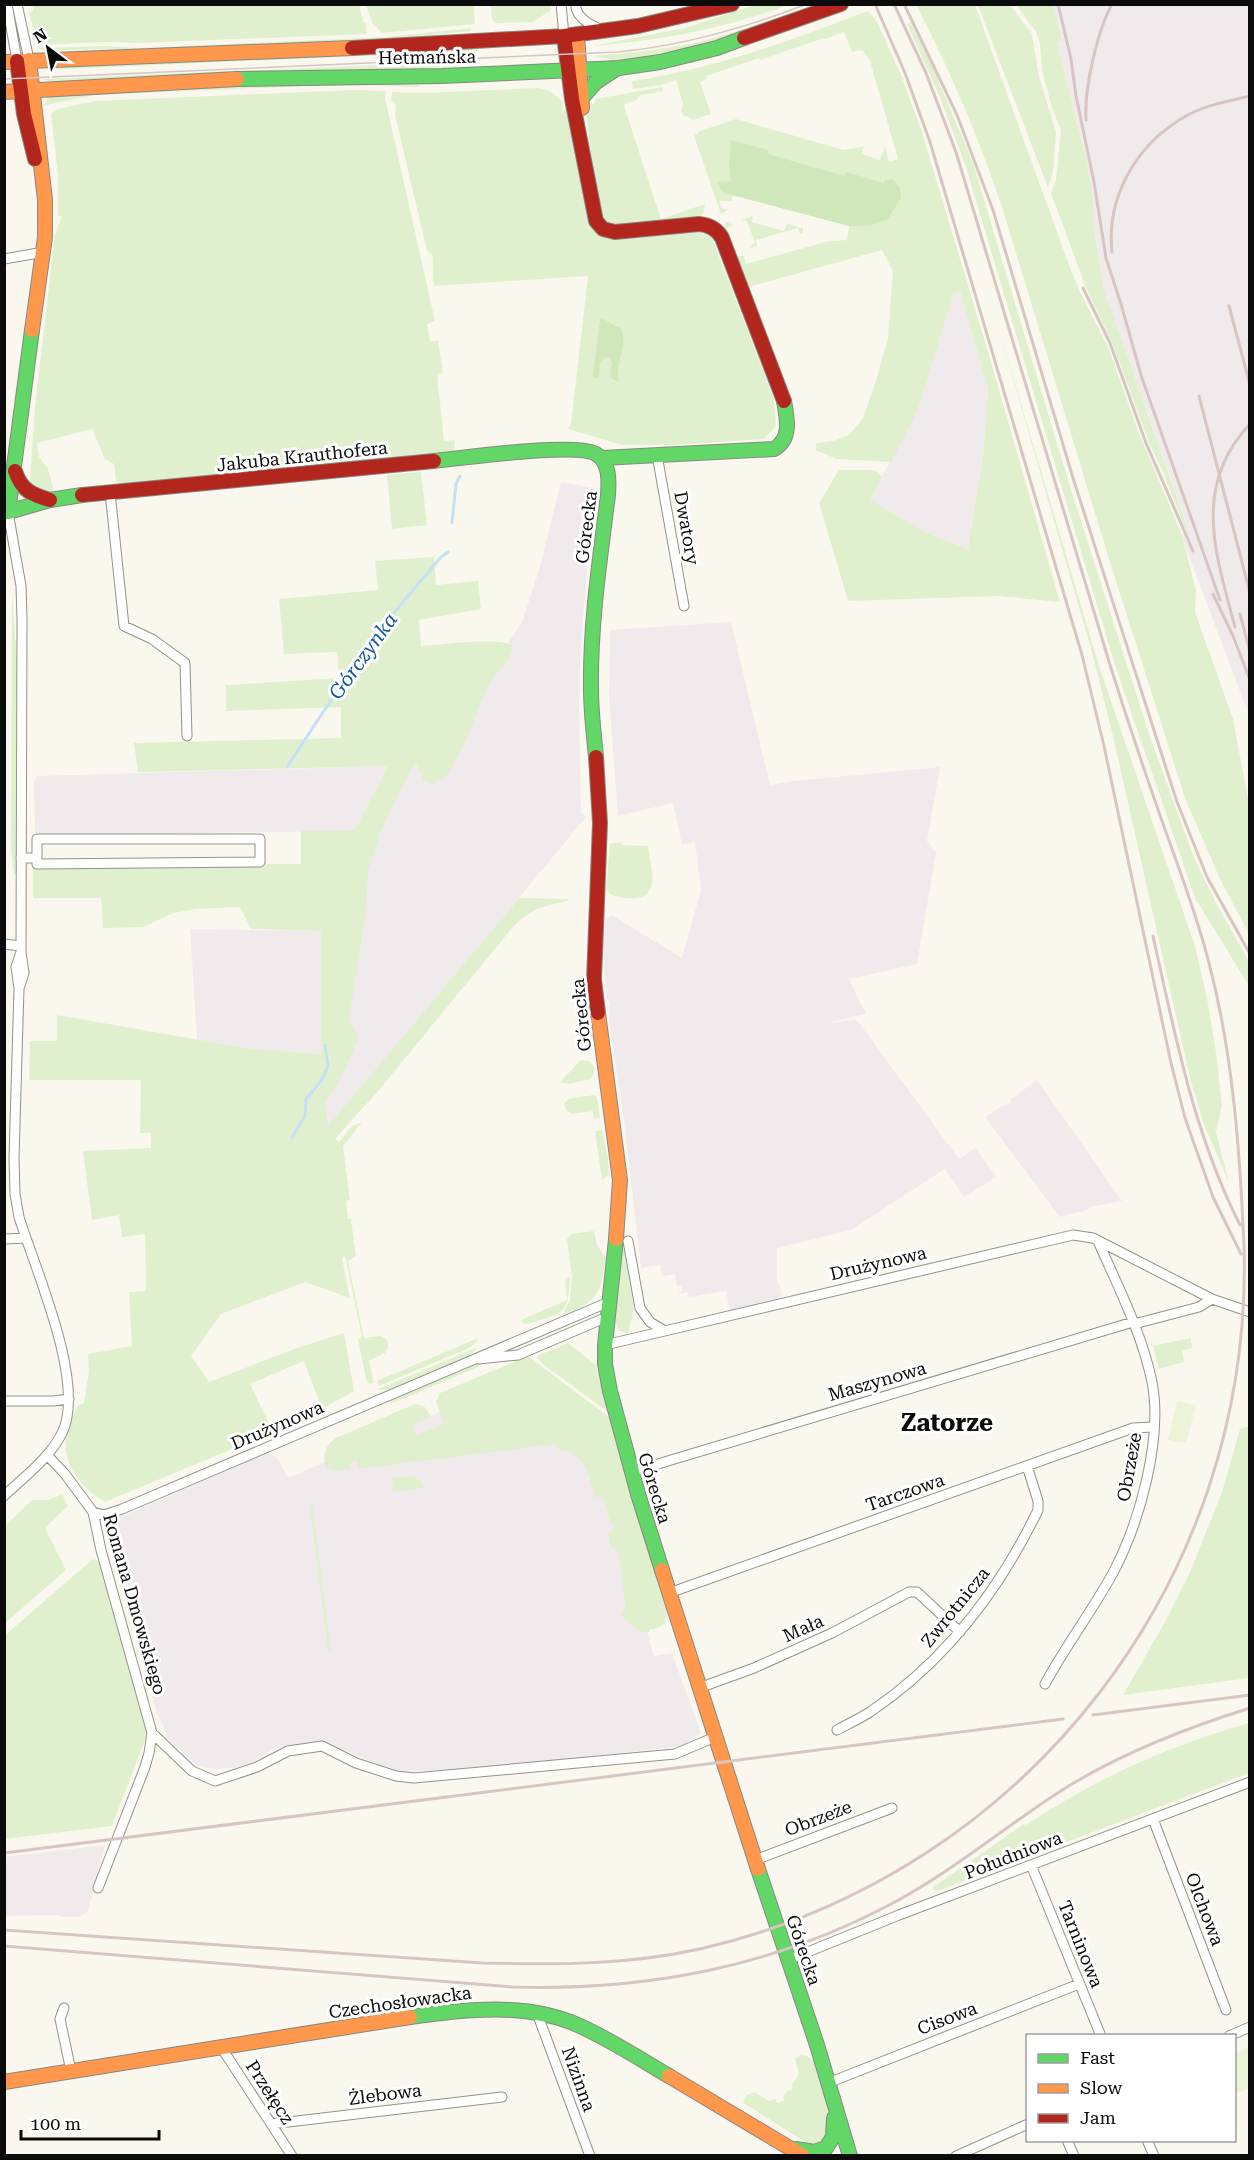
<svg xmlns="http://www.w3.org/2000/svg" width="1254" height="2160" font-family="'Roboto Serif',serif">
  <rect width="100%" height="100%" fill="#faf8ee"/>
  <path fill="#f1eaec" d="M1048,5H1249V715L1187,551L1182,535L1189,531L1104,289L1095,236L1094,210L1086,159Z
    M960,291L988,389L983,457L968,549L925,532L869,500L917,412L954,292Z
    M561,482L594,488L581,641L579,699L581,812L586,817L326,1130L320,1086L355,831L35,835L34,783L37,776L388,766L497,659L522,622L540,567Z
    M731,622L770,785L794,781L940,767L927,841L936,853L917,964L849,979L866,1014L826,1023L857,1020L959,1159L975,1148L997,1177L964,1197L945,1169L851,1230L777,1248V1284L780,1285L782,1297L730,1310L726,1291L689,1297L687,1292L679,1294V1292L682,1291L681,1286H677L675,1274L662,1276L660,1265L641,1268L623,1112L609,1023L610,1002L606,998L603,950L605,920L612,915L682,958L701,890L695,842L682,845L673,803L618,816L609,698L610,630Z
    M190,929L321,931V1054L246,1048L197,1040Z
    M1037,1080L1122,1201L1091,1207L1087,1210L1060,1217L985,1117L1004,1105L1005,1106L1011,1102L1010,1100Z
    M527,1374L564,1400L616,1523L654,1656L672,1653L701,1733L683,1746L491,1768L398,1772L320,1741L272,1749L256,1760L235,1768L214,1769L196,1765L168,1738L156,1710L139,1644L116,1519L267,1453L277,1457L288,1478Z
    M105,1845L88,1911L79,1917H62L56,1915L5,1916L4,1857Z"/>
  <path fill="#e0f0ce" d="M32,4L359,5L364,23H366L367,34L138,43L104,42L44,45L36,39L29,13L34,10Z
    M366,5H474L475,24L382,33L372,22Z
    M491,5H551V10L533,22L496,23L492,19Z
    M755,5H789C725,28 660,41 592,46L685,28Z
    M813,5H820L740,34L685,49L616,61L593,56C626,53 658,50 690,44C732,34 772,20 813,5Z
    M916,5H975L1069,265L1081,294L1109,349L1138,431L1182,535L1196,591L1195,612L1233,719L1249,804V934L1220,879L1185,798L1109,559L1002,207C979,138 950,70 916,5Z
    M978,5H1010L1032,34L1039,77L1056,132L1053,172L1048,188Z
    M1016,5H1053L1062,40L1057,42L1086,159L1093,197L1095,236L1104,289L1189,532L1187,533L1162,470L1150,445L1112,342L1086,288L1051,193L1056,179L1061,130L1052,108L1042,70L1040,44L1036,32Z
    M868,11L877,22L901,75L921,129L989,355L1060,602L999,596L848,601L819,503L839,470H875L882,477L870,500L925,532L968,549L983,457L988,389L960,291L954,293L917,412L891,462L836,459L816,450V443L833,441L849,435L863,418L877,378L888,337L893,271L882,250L748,287L743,286L723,229L726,222L734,225L727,228L737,257L744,255L746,264L829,241L847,240L849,226L733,195L731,201H719L721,208L728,210L721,214L694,136L700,131L736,119L844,150L864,146L862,154L880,160L885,146L889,162L898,159L870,61L863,51L859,50L852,52L844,32L825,39L824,38L760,60L759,58L707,76V79L700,82L711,114L693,120L687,116L684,117L681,110L683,104L676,80L661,85L633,89L632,81C715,69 791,40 868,11Z
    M910,22L933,68L973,163L1068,480L1150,737L1193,855L1216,903L1249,962V986L1197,901H1196L1115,665L965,164L939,95L907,24Z
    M471,28V31L358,42L161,51L104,49L45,51L37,48L104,46L138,48L386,37Z
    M477,47V51L40,70L49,68L356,55Z
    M477,61V66L53,82L41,79Z
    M331,81L420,85L418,87L351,84L94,95L42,106L51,95Z
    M662,87L663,91L641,95L635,101L626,103L624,106L661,219L705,204L703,214L699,217L612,226L601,215L597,204L586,111L587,102L594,104L596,99Z
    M537,88C549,89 556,94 563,103L562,113L565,110L566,103L583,177L588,217L595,230C603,233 614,238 622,238C652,239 686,222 712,238L774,399L776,426L764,439L676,445H622L568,429L571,424L588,276L434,286C432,276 434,263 432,254L427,251L395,115L396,110L395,102L391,101L392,92L421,93Z
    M352,90L386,91L385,98L435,321L427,324L430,341H438L443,373L437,374L444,441L455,440L454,453L120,486L116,481L114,464L105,459L92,429L37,443L39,457L48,469L54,491L46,492L32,488L30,479L35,407L55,234L62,216H58V175L51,114L57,109L95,101Z
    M753,215L752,222L784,231L787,224L803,228V233L800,234L798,228L756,240L757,246L751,248L749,246L755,243L747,221H741Z
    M997,323L1100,669L1195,946L1207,998L1216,1052L1222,1106L1216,1132L1229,1183L1203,1122L1190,1078L1112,732L1093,656Z
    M421,472L427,525L392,529L387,475Z
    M434,557L436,585L478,581L481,609L419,620L421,646C444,645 495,636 514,646L507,662L489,683L466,740L448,774L433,784L423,779L416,762L398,794L381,831L368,871L366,912L349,1020L359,1037L342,1075L325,1104L328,1126L519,898L568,899V901C542,906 531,909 512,928L379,1090L335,1139L339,1142L352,1126L362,1122L343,1146L350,1200L346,1201L348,1219H353L351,1220L356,1256L348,1261L364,1338L381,1336L387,1340L388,1347L385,1353L369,1361L374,1383L369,1384L366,1379L358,1339L362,1337L345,1256L342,1258L350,1298L305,1282L221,1314L191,1356L209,1382L294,1349L344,1333L354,1391L322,1409L304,1361L250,1384L273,1432L105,1502C82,1489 59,1461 67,1432C70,1423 74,1414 78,1405L84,1403L89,1371L88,1354L132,1346L129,1292L146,1291L145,1234L122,1237L119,1215L92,1220L83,1151L151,1148V1133H140L141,1080H29L30,1041H57V1015L246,1048L321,1054V931L251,929L240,907L196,909L173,913L143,927L103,928L101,898H33V866L301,864V831L355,830L388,766L138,772L134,743L341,738V707L226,711V685L339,678L337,652L284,654L279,599L378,590L375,561Z
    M12,592L17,662L16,874H14L11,848Z
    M620,842L622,845L648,846C651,870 663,901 627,898C618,897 612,897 606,890L610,844Z
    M585,926L589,930L593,1043L591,1047L586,1049L583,1046L581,1042L587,1044L588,931Z
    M581,1060L589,1061L594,1066V1074L590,1079L570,1084L560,1082Z
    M594,1095L597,1097L600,1118L594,1119L593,1111L571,1114L566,1110L564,1104L568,1099Z
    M602,1130L608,1158L609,1175L602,1180L595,1131Z
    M594,1231L597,1245L606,1258C600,1295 598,1301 562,1316L570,1300L572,1277L567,1239L571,1234Z
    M623,1248L626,1252L634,1309L628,1334L618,1330L615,1319L619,1253L621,1249Z
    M570,1277C568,1308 568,1312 538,1321C532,1322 529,1324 524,1324L521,1320L567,1300L565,1278Z
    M478,1338V1340L471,1347L379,1386L377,1381Z
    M1191,1338L1192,1348L1182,1351L1184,1362L1159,1369L1153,1346Z
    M568,1343L596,1365L608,1412L540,1362L537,1356Z
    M478,1347L470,1355L388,1390H376Z
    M528,1356L610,1418L626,1479L668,1611C668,1623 660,1629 649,1630V1632H640L621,1616V1611L626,1609L619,1553H616L615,1548L610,1547L608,1533L614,1530L602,1496L596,1498C589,1477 584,1450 557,1449L556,1444L358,1469L357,1461L350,1463V1469L335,1471L326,1467C322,1455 325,1445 336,1438L415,1404L424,1406L431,1417L412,1425L416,1435L444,1424L436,1402L440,1393Z
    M477,1363L479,1364L478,1367L393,1403L390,1402L392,1399Z
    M1249,1426V1678L1123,1695L1166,1620L1190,1572L1222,1492L1240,1429Z
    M412,1476L419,1480L425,1488L393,1492L392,1478Z
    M62,1494L68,1506L45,1528L66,1570L5,1623V1526L32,1500H48Z
    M310,1507L313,1508L331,1654L328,1649Z
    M93,1559L101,1562L147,1735L112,1826L5,1839L4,1636Z
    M1249,1723V1773L935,1892L933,1887L1024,1824L1026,1825C1095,1779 1170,1745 1249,1723Z
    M802,2055L807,2056L814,2061L827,2101L830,2133C825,2140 821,2145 812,2146C788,2132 767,2117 743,2103L747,2095L754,2092L769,2101L775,2099L777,2103L784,2101L783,2096L789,2090L791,2091L793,2088L791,2087L799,2074L795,2058Z"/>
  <path fill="#d0e7bc" d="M731,140L769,150L768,154L844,176L846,172L884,183V180L892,179L900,187L901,198L888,219L869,226H849L732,195L722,191L717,182L731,181L729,165Z
    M602,318L617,327H620C628,341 619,357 618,371C617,374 619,378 619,381L612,379L610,373L612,364L609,357L604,358L600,363L599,377L594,379L593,375L600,320Z"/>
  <path fill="#ebf4d7" d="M1177,1401L1196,1405L1186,1443L1168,1440Z
    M1249,2047V2088L1238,2093L1235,2085V2054Z"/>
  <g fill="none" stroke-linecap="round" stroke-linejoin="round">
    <path stroke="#c5e0f4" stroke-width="3" d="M452,523L456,484L460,476
      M287,767L370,641L441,557L448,552
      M292,1138L305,1115L306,1099L322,1080L328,1066L325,1045"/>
    <defs>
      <path id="street" d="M7,4L17,61
        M17,4L29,60
        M561,4L564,36
        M576,8C579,20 592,26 603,30
        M4,259L44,252
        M657,455L684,606
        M110,492L124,626L152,639L185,663L187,736
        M4,514L8,512L21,586L22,619L21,952L24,973L20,986
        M21,858H37V864L260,862V839H37V858
        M4,944L21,946
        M4,1239L26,1238
        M628,1241L640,1308L650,1322L665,1331
        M605,1345L1073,1235L1093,1238L1212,1299L1250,1312
        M478,1359L518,1355L607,1317
        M4,1401H53L69,1399
        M47,1455L65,1474L93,1512L101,1550L152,1733L149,1753L145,1767L98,1888
        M631,1472L1133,1322L1138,1323L1199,1307L1212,1299
        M4,1496C25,1476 51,1457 63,1431C85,1380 35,1269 19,1217L15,1194L14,1158L19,988L16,967L21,952
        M93,1512L104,1515L122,1509L609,1302
        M669,1593L1133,1428L1153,1427
        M1045,1684C1066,1645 1093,1610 1114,1571C1140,1521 1163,1438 1152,1382C1142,1333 1118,1287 1098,1241
        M699,1688L754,1668L832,1633L909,1592H917L960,1632
        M837,1730C848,1724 859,1719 870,1712C944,1662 999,1591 1038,1510V1501L1027,1466
        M152,1733L192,1771L215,1781L257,1767L288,1751L322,1746L356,1763L396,1776L414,1778L675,1754L715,1737
        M1153,1819L1226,2010
        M755,1860L892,1808
        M1031,1865L1101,2036
        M788,1960L899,1915L1250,1782
        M64,2008L60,2019L71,2071
        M537,2013L590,2156
        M1229,2036L1250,2027
        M221,2047L292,2156
        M828,2083L1079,1984
        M271,2124L502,2097
        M1067,2140L1074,2156
        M1147,2140L1154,2156
        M956,2156L1028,2124"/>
      <path id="fast" d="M237,79L442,76L619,68L660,62L717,48L744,38
        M581,99L596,82L616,69
        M32,330L8,512L50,500L82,495
        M602,458L774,449C792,439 787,418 784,401
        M434,461C463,458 576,442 596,454C610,462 609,481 608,495C600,559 590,624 591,689C591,712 594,735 596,757
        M616,1239L605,1345V1364L610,1391L638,1494L662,1570
        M758,1869L817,2045L850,2156
        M410,2017C466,2009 527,2002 580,2026C611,2040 640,2059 669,2076
        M796,2149L814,2152L826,2148L833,2137L834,2118"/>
      <path id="slow" d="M577,35L582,108
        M29,60L45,200V237L32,330
        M4,62L352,48
        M4,92L237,79
        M598,1013L620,1180L616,1239
        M662,1570L758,1869
        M669,2076L803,2156
        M4,2082L410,2017"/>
      <path id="jam" d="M564,36L572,99L596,221L603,229L615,232L699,224C710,225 717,229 722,238L784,401
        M744,38L841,4
        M352,48L564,36L638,26L732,4
        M17,61L24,114L35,159
        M15,471C21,490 32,495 50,500
        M82,495L434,461
        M596,757L600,823L594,979L598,1013"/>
    </defs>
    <use href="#street" stroke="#93928d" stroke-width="11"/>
    <use href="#fast" stroke="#898884" stroke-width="16"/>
    <use href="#slow" stroke="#898884" stroke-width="16"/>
    <use href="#jam" stroke="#898884" stroke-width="16"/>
    <use href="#street" stroke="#fefefc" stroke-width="9"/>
    <use href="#fast" stroke="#63d668" stroke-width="14"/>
    <use href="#slow" stroke="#ff974d" stroke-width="14"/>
    <use href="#jam" stroke="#b3261e" stroke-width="14"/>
    <path stroke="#d6c5c3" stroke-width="1.5" d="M4,79L617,52C683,46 745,28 807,4"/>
    <path stroke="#d6c5c3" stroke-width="3" d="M875,4L905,73L930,142L1082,655L1104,746L1171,1063L1185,1118L1213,1197L1241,1254
      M904,4L957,115L993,210L1073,478L1177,802L1207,877L1250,954
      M1058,4L1071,59L1076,96L1094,182L1106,258L1121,304L1141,375L1220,600
      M1086,120C1084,89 1097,32 1112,4
      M1112,252C1106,195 1138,142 1188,115C1206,105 1229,101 1250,96
      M1083,288L1110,343L1146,443L1193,551
      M1229,306L1250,385
      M1199,396L1250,593
      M1213,594L1233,636L1250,680
      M1240,614L1250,652
      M1235,627C1216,555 1191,486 1250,424
      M1153,936C1175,1035 1194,1134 1240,1225
      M1093,1715L1250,1695
      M4,1853L1063,1719
      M4,1930L482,1963C556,1965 631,1965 704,1948C1027,1872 1254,1579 1244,1247C1240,1152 1233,1054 1209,963C1198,919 1182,877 1167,835C1147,779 1128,722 1110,665L956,152L926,73L894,4
      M4,1946L512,1987C647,1991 773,1967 893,1903C955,1870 1008,1824 1067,1787C1124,1752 1186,1728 1250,1708"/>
  </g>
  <g text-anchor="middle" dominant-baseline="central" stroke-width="6" stroke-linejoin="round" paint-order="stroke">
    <g font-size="18" fill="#0b0b0b" stroke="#fff">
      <text transform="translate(427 57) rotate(-1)">Hetmańska</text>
      <text transform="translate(302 456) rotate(-6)">Jakuba Krauthofera</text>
      <text transform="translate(586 527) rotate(-83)">Górecka</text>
      <text transform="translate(687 528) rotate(80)">Dwatory</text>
      <text transform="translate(581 1015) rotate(-96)">Górecka</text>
      <text transform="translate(878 1263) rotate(-13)">Drużynowa</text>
      <text transform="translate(877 1381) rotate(-16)">Maszynowa</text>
      <text transform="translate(277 1425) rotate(-23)">Drużynowa</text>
      <text transform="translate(1129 1467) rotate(-80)">Obrzeże</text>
      <text transform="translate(655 1488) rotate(73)">Górecka</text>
      <text transform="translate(905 1492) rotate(-19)">Tarczowa</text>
      <text transform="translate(135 1604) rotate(74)">Romana Dmowskiego</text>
      <text transform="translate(955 1607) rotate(-51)">Zwrotnicza</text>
      <text transform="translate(803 1628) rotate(-24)">Mała</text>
      <text transform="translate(818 1818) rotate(-21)">Obrzeże</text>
      <text transform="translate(1013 1855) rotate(-21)">Południowa</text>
      <text transform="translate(1205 1909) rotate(69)">Olchowa</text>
      <text transform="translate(1081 1944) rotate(68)">Tarninowa</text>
      <text transform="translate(804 1950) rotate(71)">Górecka</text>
      <text transform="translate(400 2002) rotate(-8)">Czechosłowacka</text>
      <text transform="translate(947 2018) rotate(-21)">Cisowa</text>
      <text transform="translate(579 2079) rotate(70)">Nizinna</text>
      <text transform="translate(270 2092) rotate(57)">Przełęcz</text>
      <text transform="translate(385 2094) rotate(-7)">Żlebowa</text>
    </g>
    <g font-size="20" font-style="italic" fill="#15569c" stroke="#fff">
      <text transform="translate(363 656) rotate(-54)">Górczynka</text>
    </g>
    <g font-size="24" font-weight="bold" fill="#0b0b0b" stroke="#fff">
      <text x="947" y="1423">Zatorze</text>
    </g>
  </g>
  <rect width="1254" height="2160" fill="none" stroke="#0b0b0b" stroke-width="12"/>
  <rect x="1026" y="2034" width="210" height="108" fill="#ffffff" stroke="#9d9d9d" stroke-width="1.5"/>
  <rect x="1038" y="2054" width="30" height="9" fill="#63d668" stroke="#9d9d9d" stroke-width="1.5"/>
  <text x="1080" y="2064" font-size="18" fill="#0b0b0b">Fast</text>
  <rect x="1038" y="2084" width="30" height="9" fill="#ff974d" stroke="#9d9d9d" stroke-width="1.5"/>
  <text x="1080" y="2094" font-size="18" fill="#0b0b0b">Slow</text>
  <rect x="1038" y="2114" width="30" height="9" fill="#b3261e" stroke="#9d9d9d" stroke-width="1.5"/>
  <text x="1080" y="2124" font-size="18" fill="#0b0b0b">Jam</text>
  <g transform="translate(48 48) rotate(328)" stroke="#ffffff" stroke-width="4.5" paint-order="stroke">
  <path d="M0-4.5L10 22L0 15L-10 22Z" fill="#0b0b0b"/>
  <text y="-9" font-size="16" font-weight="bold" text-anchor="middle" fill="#0b0b0b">N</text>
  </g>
  <path d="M21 2130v9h138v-9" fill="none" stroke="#0b0b0b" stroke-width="3"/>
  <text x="30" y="2130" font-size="18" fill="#0b0b0b" stroke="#ffffff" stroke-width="4.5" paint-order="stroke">100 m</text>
</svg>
